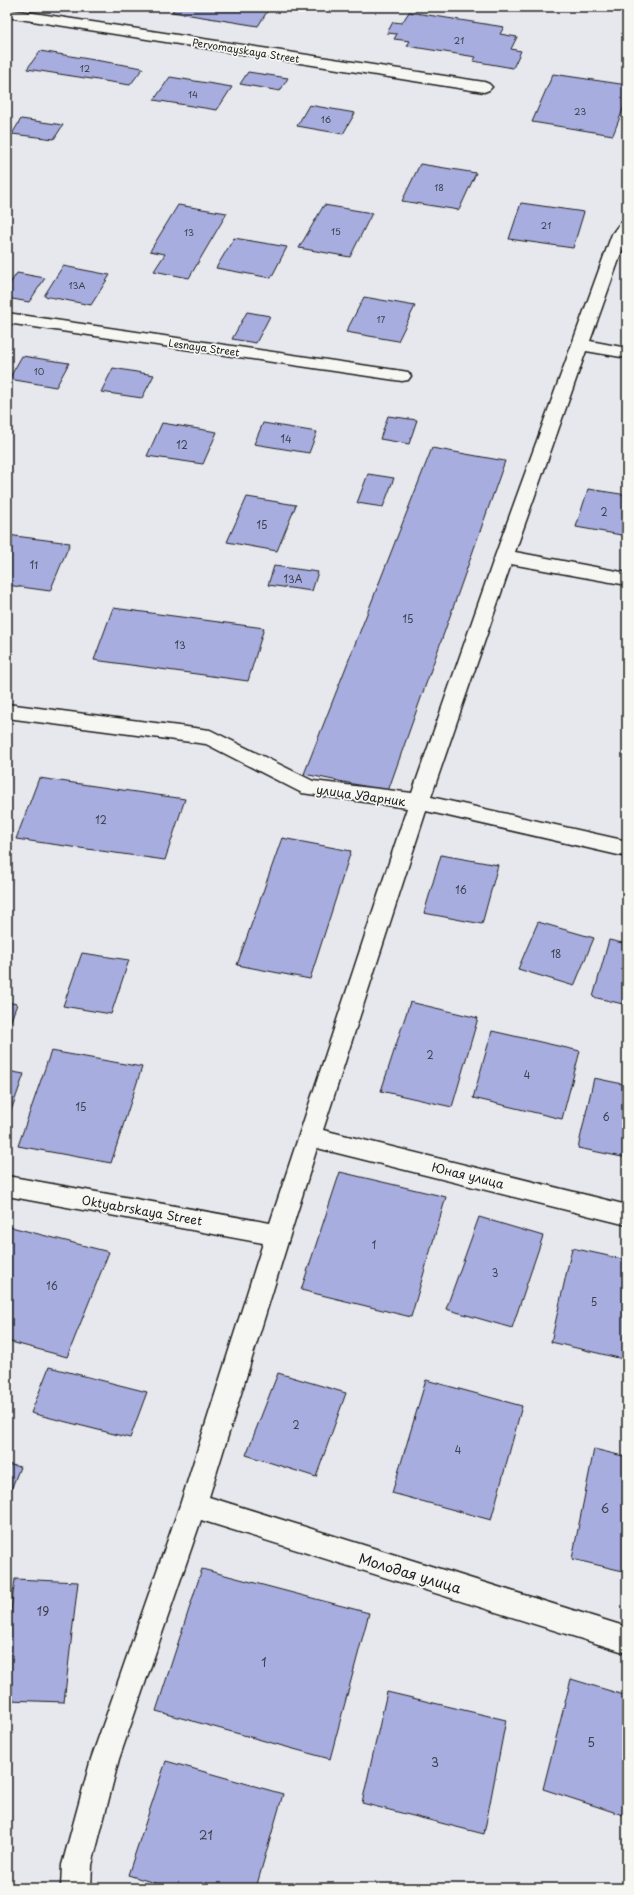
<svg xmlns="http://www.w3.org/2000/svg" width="634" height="1895" font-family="'Playpen Sans',sans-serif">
  <rect width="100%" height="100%" fill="#e6e8ee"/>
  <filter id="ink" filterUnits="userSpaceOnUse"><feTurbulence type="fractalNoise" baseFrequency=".025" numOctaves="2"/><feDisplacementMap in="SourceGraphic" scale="8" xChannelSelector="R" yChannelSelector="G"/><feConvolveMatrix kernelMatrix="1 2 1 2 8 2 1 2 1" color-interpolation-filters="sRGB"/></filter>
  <g filter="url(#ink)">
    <path fill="#a7aedf" stroke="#1c1c1c" d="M175,7H270L258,26L172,12Z
      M409,12L504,27L500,34L517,37L511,49L521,51L513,68L473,61L476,57L407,46L410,41L394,39L397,34L387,33L393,22L402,23Z
      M40,51L143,68L130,85L27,69Z
      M248,72L288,78L280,91L240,84Z
      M553,74L627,85V99L613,135L532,122Z
      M170,77L232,87L217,110L154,100Z
      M309,105L355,113L343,134L297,126Z
      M21,119L63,125L54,139L12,134Z
      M420,164L476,173L459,210L402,201Z
      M521,203L584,212L573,248L509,239Z
      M178,205L227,213L189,278L154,271L165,254L150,251Z
      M324,205L372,213L350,257L299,248Z
      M234,238L287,247L271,278L216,268Z
      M63,266L110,275L91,305L44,296Z
      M17,273L45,278L29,302L7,298V288Z
      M364,297L415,306L398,341L346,332Z
      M247,312L270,316L256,343L232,339Z
      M22,356L69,363L56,387L9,379Z
      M113,368L154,375L142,398L101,392Z
      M388,416L417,420L409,444L380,439Z
      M162,423L217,432L203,464L147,456Z
      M263,423L317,432L309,453L254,444Z
      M432,448L505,461L388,791L304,774Z
      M368,474L394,478L383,507L357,503Z
      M588,489L627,495V536L576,527Z
      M247,497L296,505L277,551L227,542Z
      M7,535L70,543L50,591L7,585Z
      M274,566L318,572L312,591L268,585Z
      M113,608L264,628L248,681L94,660Z
      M39,778L185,799L165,860L16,839Z
      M282,838L351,851L310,979L237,965Z
      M441,855L498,865L482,924L424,913Z
      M538,922L594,938L574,986L518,969Z
      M609,940L627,944V1005L593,997Z
      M82,953L129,960L111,1014L63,1006Z
      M7,1002L17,1004L7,1031Z
      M410,1002L478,1018L452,1107L381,1091Z
      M492,1031L580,1051L562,1119L473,1098Z
      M51,1051L142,1067L111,1163L18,1146Z
      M7,1071L24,1074L7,1122Z
      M594,1078L627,1085V1158L578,1148Z
      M340,1172L446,1197L411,1317L301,1290Z
      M479,1217L543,1236L512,1328L446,1309Z
      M7,1226L109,1252L67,1357L7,1341V1323L9,1317H7Z
      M572,1248L627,1260V1360L551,1342Z
      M49,1367L147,1392L130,1438L31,1413Z
      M278,1373L346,1393L316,1477L246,1455Z
      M426,1380L522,1406L491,1520L392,1493Z
      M594,1449L627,1457V1572L572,1559Z
      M7,1464L20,1467L7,1500Z
      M202,1569L369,1613L330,1759L156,1711Z
      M15,1579L78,1582L64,1702L7,1700V1641Z
      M571,1679L627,1696L626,1816L543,1789Z
      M387,1692L506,1720L484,1834L362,1803Z
      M166,1761L283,1794L256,1888H171L128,1875Z"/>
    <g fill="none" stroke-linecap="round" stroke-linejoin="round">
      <defs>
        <path id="minor" d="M7,9L484,82L489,84L492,87L489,90L484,92L7,17Z
          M627,220V237L590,341L627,348V358L586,351L515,552L627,573V585L511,564L431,797L627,841V857L426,811L323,1130L627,1205V1225L317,1148L209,1497L627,1627V1653L201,1520L119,1759L92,1865L91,1888H61L62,1865L91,1759L180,1505L263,1243L7,1196V1176L270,1223L407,808L302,793L206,744L7,718V704L210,730L313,781L412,793L495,556L612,234L621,222Z
          M7,313L402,371L408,372L411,376L408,380L402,381L7,323Z"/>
      </defs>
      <use href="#minor" stroke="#1c1c1c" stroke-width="3"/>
      <use href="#minor" fill="#f6f6f2" fill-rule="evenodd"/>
    </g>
  </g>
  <g text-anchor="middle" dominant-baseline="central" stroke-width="3.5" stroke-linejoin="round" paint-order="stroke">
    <g font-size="9" fill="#3f404d">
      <text x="459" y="40">21</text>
      <text x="85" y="68">12</text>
      <text x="193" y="94">14</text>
      <text x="580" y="111">23</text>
      <text x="326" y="119">16</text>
      <text x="439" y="187">18</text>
      <text x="546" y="225">21</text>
      <text x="336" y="231">15</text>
      <text x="189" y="232">13</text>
      <text x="77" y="285">13А</text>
      <text x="381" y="319">17</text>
      <text x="39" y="371">10</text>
    </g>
    <g font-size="10" fill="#1c1c1c" stroke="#f6f6f2">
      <text transform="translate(246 50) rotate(9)">Pervomayskaya Street</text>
      <text transform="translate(204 347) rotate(8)">Lesnaya Street</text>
    </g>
    <g font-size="10" fill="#3f404d">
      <text x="286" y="438">14</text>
      <text x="182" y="444">12</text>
      <text x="604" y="511">2</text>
      <text x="262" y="524">15</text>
      <text x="34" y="564">11</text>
      <text x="293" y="578">13А</text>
      <text x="408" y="618">15</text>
      <text x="180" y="644">13</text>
      <text x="101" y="819">12</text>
      <text x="461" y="889">16</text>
      <text x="556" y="953">18</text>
      <text x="430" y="1054">2</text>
      <text x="527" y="1074">4</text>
      <text x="81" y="1106">15</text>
      <text x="606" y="1116">6</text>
      <text x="374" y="1244">1</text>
      <text x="495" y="1272">3</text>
      <text x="52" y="1285">16</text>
      <text x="594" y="1301">5</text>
      <text x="296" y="1424">2</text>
      <text x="458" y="1449">4</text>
    </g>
    <g font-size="12" fill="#1c1c1c" stroke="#f6f6f2">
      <text transform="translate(361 795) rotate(8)">улица Ударник</text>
      <text transform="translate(468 1175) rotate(14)">Юная улица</text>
      <text transform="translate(142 1210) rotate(10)">Oktyabrskaya Street</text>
    </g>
    <g font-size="12" fill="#3f404d">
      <text x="605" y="1508">6</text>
      <text x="43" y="1611">19</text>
      <text x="264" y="1662">1</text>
      <text x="591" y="1742">5</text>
      <text x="435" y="1762">3</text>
      <text x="206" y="1835">21</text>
    </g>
    <g font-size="14" fill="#1c1c1c" stroke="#f6f6f2">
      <text transform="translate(410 1573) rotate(17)">Молодая улица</text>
    </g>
  </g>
  <rect width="634" height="1895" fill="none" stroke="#f6f6f2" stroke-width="24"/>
  <rect x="12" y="12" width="610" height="1871" fill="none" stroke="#1c1c1c" stroke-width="1.5" filter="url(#ink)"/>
</svg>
